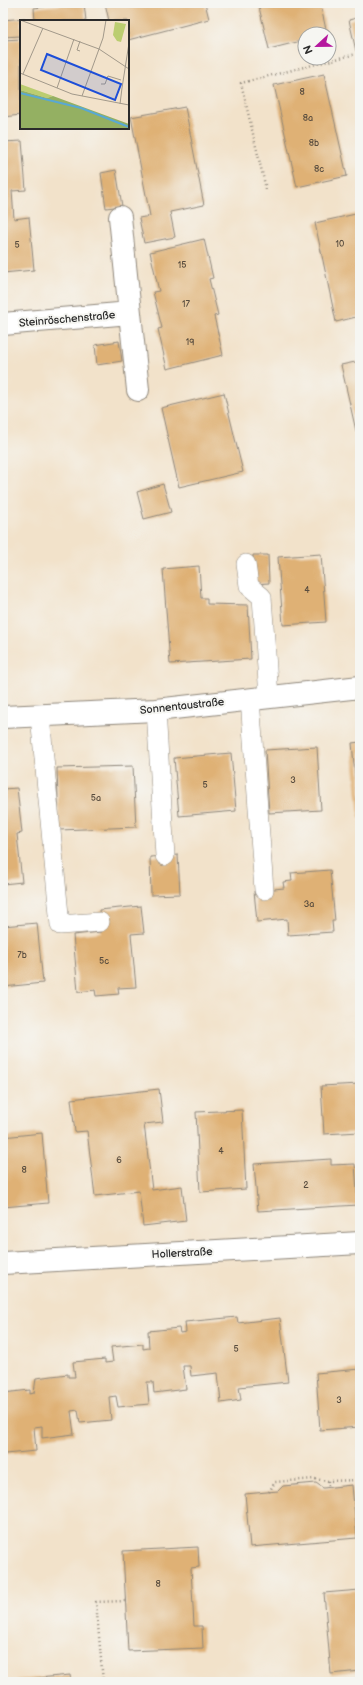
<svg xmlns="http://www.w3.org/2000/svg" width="363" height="1685" font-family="'Balsamiq Sans',sans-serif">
  <rect width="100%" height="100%" fill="#f6f6f2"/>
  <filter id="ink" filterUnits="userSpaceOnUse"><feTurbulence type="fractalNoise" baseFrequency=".025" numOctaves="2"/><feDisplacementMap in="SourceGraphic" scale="8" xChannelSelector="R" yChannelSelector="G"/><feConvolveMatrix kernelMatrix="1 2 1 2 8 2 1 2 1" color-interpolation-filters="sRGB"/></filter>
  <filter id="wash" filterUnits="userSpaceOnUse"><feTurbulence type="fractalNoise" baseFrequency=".012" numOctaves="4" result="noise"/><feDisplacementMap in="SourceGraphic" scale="16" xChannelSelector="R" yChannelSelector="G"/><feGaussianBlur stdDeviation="0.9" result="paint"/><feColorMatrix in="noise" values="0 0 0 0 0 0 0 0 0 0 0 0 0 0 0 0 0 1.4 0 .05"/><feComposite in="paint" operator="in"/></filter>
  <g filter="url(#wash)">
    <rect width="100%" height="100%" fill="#f2e2ca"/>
    <g id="blocks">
      <path fill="#dfb175" d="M75,3H84L86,21H35L34,8Z
        M105,3H205L209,19L128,40V21H109Z
        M258,3H320L327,34H305V40L269,49Z
        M360,17V50L356,51L349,20Z
        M25,18V21H21V36L3,37V20Z
        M21,39V115L3,117V40Z
        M324,74L347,176L297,187L274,85Z
        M185,107L204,205L170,212L175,237L144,243L139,218L150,216L131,117Z
        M22,141L26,190L12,191L14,219L29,217L34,270L3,273V142Z
        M116,170L122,206L106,208L101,173Z
        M360,213V316L336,322L315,223Z
        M204,239L213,278L209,279L218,315L214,316L223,355L167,369L158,329L162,328L153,292L159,291L150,252Z
        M119,341L122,361L97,365L95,345Z
        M360,361V443L359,444L341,365Z
        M224,393L243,472L179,487L161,408Z
        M163,484L171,512L144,519L137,492Z
        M321,554L326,622L283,625L278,557Z
        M253,555H268L269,583L254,584Z
        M199,566L201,598H207V604L248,605L251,659L170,664L163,569Z
        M360,742V818H359L352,743Z
        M317,747L321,810L269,813L265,750Z
        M231,753L236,811L179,816L174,758Z
        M133,766L136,827L59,830L57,768Z
        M17,788L22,833L17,834L22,882L3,884V789Z
        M178,855L180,894L151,895L150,857Z
        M330,870L335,921H332L333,932L288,935L287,919L257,922L254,891L284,888L283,882L292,881L291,873Z
        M141,906L144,933L131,934L136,987L118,988L119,994L96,996L95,990L78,992L73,935L101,932L99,910Z
        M37,923L43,983L3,987V926Z
        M360,1084V1132L324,1134L321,1086Z
        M159,1089L163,1122L144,1124L152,1190L182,1186L186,1221L143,1226L139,1191L95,1196L87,1131L75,1132L71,1099Z
        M242,1110L246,1189L200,1192L196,1112Z
        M42,1133L48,1203L3,1207V1137Z
        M331,1159V1165L355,1164L358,1205L258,1211L254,1164Z
        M237,1317L238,1323L280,1318L288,1382L239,1387L241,1400L221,1403L218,1373L191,1376L190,1366H183L186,1389L154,1393L153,1382H147L149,1404L118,1407L116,1396L109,1397L111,1420L80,1423L78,1410L71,1411L74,1434L42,1438V1426L34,1427L36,1451L5,1454L3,1438V1393L30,1390V1394L34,1393L36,1378L68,1374V1377H75L73,1362L105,1359V1363L113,1362L111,1347L143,1344V1349L149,1348L148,1331L179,1328L180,1333L186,1332L185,1322Z
        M360,1369V1427L320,1430L316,1373Z
        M316,1483L323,1488L352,1485L357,1538L250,1547L245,1494L278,1491L283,1486Z
        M198,1547L199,1567L191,1568L194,1626H202L203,1648L128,1651L123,1551Z
        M360,1590V1671L331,1674L324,1593Z
        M70,1675L71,1682H17V1680Z"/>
    </g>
  </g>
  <g filter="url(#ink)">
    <use href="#blocks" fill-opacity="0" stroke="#8e867a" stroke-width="1"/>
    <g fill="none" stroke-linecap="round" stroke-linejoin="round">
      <defs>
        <path id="lane" d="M246,564L249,586L262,597L269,697
          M250,699L264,890
          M156,710L165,856
          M40,716L60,925L100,922"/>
        <path id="street" d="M120,217L130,313
          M3,324L130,313L138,390
          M3,717L156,710L360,687
          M3,1263L360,1243"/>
      </defs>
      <use href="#lane" stroke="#8e867a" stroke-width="20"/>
      <use href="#street" stroke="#8e867a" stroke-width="24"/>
      <path stroke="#8e867a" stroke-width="2.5" stroke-dasharray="1 3" stroke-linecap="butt" d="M266,189L241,83L360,53
        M328,1481L329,1487
        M269,1492L275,1482L315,1479L328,1481L360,1480
        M103,1682L96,1602L125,1601"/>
      <use href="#lane" stroke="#fff" stroke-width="19"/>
      <use href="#street" stroke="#fff" stroke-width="22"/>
    </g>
  </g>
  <g text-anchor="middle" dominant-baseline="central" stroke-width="4" stroke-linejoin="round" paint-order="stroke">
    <g font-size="9" fill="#584c3e">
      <text x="302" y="92">8</text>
      <text x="308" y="118">8a</text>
      <text x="314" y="143">8b</text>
      <text x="319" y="169">8c</text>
      <text x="340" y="244">10</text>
      <text x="17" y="245">5</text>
      <text x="182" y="265">15</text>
      <text x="186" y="304">17</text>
      <text x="190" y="342">19</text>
      <text x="307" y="590">4</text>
      <text x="293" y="780">3</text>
      <text x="205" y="785">5</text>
      <text x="96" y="798">5a</text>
      <text x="309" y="904">3a</text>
      <text x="22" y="955">7b</text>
      <text x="104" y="961">5c</text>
      <text x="221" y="1151">4</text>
      <text x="119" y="1160">6</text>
      <text x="24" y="1170">8</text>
      <text x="306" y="1185">2</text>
      <text x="236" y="1349">5</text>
      <text x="339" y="1400">3</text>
      <text x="158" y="1584">8</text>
    </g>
    <g font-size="11" fill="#2b2b2b" stroke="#f6f6f2">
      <text transform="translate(67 319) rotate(-5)">Steinröschenstraße</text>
      <text transform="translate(182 706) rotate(-6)">Sonnentaustraße</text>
      <text transform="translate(182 1253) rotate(-3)">Hollerstraße</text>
    </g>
  </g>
  <g transform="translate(20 20)">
    <rect width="109" height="109" fill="#f2e2ca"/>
    <path d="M95,2L106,4L101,22L97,21L93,15ZM0,64L33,76L27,78L0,70Z" fill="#bbcd70"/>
    <path d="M0,70L27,78L33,76L109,104V109H0Z" fill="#94b062"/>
    <path fill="none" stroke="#59a8d3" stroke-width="2" d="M0,73L61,88L109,107"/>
    <path fill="none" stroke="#a2998a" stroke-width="1" d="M0,0L79,29L109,49M60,31L57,30L60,21M0,53L52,74L109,85M3,54L23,8M81,64H85L88,56L101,60M37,68L54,19M102,68L109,23M62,76L83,18L86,0M100,84L102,68"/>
    <path fill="#1d4ed8" fill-opacity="0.15" stroke="#1d4ed8" stroke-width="2" d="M27,34L101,64L95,80L21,50Z"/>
    <rect width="109" height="109" fill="none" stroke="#2b2b2b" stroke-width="2"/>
  </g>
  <rect width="363" height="1685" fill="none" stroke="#f6f6f2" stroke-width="16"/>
  <g transform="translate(317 46) rotate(248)"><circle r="19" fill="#f6f6f2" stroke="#a5a5a2"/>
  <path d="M0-3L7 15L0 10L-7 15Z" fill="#b5179e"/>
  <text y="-6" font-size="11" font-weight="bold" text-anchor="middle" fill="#2b2b2b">N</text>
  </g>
</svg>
